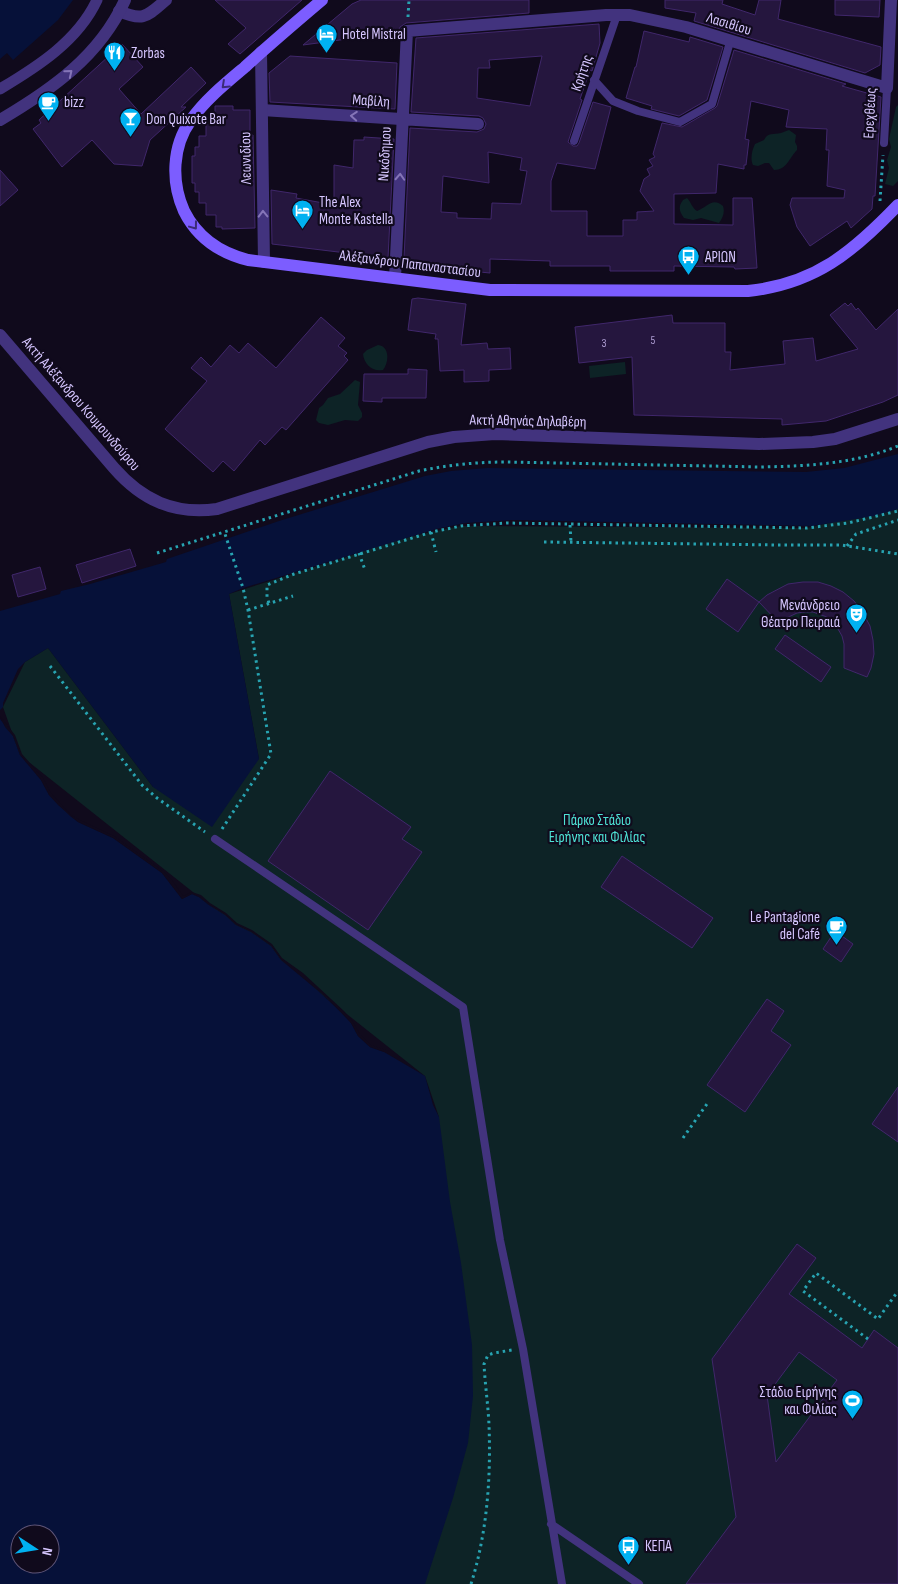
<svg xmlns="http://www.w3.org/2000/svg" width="898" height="1584" font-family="'Sofia Sans Condensed',sans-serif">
  <rect width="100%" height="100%" fill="#100a1c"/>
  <path fill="#0d2326" d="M898,105V181L893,186L885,184L889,168L887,160L891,147L889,139L896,107Z
    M789,130L796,135L795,142L797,146V150C789,158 787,170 774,170L769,163H765L758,166L753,165C750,159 752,150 755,144L764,140C768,132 773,135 781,133C784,132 786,131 789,130Z
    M687,198C691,202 692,208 697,211C708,207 712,197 723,206C725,212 723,218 719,223L701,218L693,220L684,218C679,211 678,207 683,200Z
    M378,345C390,346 389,363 383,370C372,372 364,364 363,354L367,350Z
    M625,362L626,374L590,378L589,366Z
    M355,380L360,382L358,405L362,413V417L358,421L345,420L328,425L319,423L316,420L319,408L323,405L328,398L340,394Z
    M898,506V1584H423L439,1117L425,1076L20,755L3,707L25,662L48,648L153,787L259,759L229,594L359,553C390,539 428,533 461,526L807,528Z"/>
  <path fill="#061139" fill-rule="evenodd" d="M0,0H73L58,20L13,60L7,53L0,59Z
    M898,454V509L874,516L812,526L512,520L465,523L436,529L243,588L229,594L259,759L212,827L153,787L48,648L25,662L18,669L3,703V707L0,710V611L60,594L61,591L90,584L166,562L167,559L279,521L425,476L451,471L487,468L806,472L844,468Z
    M0,719L13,736L20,755L41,780L49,795L58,805L78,822L113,838L162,873L182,899L192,894L199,897L209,905L225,915L236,925L251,932L271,946L281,960L301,975L342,1013L351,1023L358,1036L370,1047L384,1052L425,1076L433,1105L439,1117L450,1202L461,1263L472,1345L473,1396L468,1443L453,1498L425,1584H0ZM20,1534H50V1564H20Z"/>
  <path fill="#100a1c" d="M0,716L15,735L22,754L43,778L51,793L71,815L80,820L114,836L163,871L172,880L183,896L192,892L201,895L210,903L226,913L237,923L252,930L272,944L282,958L303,973L344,1011L353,1022L360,1034L371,1045L386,1050L384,1052L370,1047L358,1036L351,1023L328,999L281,960L271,946L251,932L236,925L225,915L209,905L199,897L192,894L182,899L162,873L113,838L78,822L70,816L49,795L41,780L20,755L13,736L5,727Z"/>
  <path fill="#25163e" stroke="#40276b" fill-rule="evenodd" d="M215,0H302L240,54L228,44L246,28Z
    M361,0H529V13L406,23L400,27L399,32L303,45L352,4Z
    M665,0H723L722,4L755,15L759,0H781L778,19L881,47L880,65L865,73L694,21L696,13L665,8Z
    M835,0H880L879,17L835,15Z
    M599,24L600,43L592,71L590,70L580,99L582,100L568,142L573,146H577L579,143L593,102L611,107L595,169L557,163L551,181V211H587V236H623V220H637V212L654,211L640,191L644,179L650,175L647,169L653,166L649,160L655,157L653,154L662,123L682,127L715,108L717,106L734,50L846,84L842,86L881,97L875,196H873L872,209L851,228L847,221L810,246L797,227L790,205L792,198H844L845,190L827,186L829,150H826L827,129L786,127L789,110L751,101L745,139L749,140L746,165H744V169L718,164L716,193L674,194V224L733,225V198H752L757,268L735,269L734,267L674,266V271H610V266H550V261L490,259V273L460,270L461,266L404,259L410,128L477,132L484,129L486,124L483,118L479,116L411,112L416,38ZM542,56L530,106L477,98L478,68H490L489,60ZM488,152L522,158L520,170L527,171L521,204L492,203L491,219L457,218V213L441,212L443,176L489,183Z
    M644,31L689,42L690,37L723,47L707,100L679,116L651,109L652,106L626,98L635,67H636Z
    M122,44L143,67L119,89L141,114L191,67L206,83L181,107H186L150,140L142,166L114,164L92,140L62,167L33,129L41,123L39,120Z
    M290,56L397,63L395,109L270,102L269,73Z
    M215,106H233V110H250V135H253L255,228L222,229V227H216V215H206V203H199V192H195V183H192V156H195V147H199V136H206V124H215Z
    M364,137L394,139L388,258L272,244L271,190L297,194L296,198L334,205V165L353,168L354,140H364Z
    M0,170L18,190L0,206Z
    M418,298L466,304L461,345L487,343L488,349L510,348L511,369L489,370V381L464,382V370L440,371L438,339H435L436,334L408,330L412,299Z
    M845,303L848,306L851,303L856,310L858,308L876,330L898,309V395L883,402L826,421L782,425V419L634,415L632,357L579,363L575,327L672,315L673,323H725V352H731L730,370L785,364L783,341L813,338L816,361L858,349L830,315Z
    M321,317L345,338L338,346L347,353L344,356L348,360L286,430L282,427L265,445L260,440L234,471L223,461L213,472L165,429L207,381L191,368L201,357L211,367L230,345L239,353L248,343L276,368Z
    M408,369L427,370L426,398H382V402L363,401L364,374H408Z
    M130,549L136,566L82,583L76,565Z
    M40,567L46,589L18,597L12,575Z
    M727,579L759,602L738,632L706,609Z
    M803,582H818L831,586L843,592L854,601L862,611L870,626L873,640L874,654L871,668L867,677L844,668V644L842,636L838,629L827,617L813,612H805L797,613L778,622L759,602L767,595L788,584Z
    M785,635L831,667L821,682L775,649Z
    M330,771L411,827L402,839L422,852L368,930L268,861Z
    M622,856L713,918L692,948L601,887Z
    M835,931L853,944L841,962L823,949Z
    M767,999L784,1011L771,1031L791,1045L745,1112L707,1085Z
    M898,1087V1142L872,1124Z
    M797,1244L816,1258L789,1294L862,1348L874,1330L898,1348V1584H686L736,1517L712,1359ZM799,1352L837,1380L776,1462L767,1395Z"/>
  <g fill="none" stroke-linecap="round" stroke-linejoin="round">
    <path stroke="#27a3b1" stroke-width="3" stroke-dasharray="2.5 4" stroke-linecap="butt" d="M408,17L409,0
      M880,201L883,155
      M570,525L571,542
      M431,532L436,552
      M544,542L779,545H841L898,554
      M847,546L856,534L898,520
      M157,553L419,471C448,465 476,462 506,462L761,467C808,466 854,464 898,446
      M359,553L365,570
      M269,603L267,597V585L294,574L432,532L461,526L507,523L807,528L848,523L898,511
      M248,610L293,596
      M50,666L142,785L157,798L205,832
      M222,829L271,754L248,610L243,588L225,534
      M683,1138L709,1101
      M868,1339L803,1291L816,1273L878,1319L898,1291
      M471,1584C487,1533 491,1479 489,1425C488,1404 485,1384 484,1364L488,1355L494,1353L512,1350"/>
    <path stroke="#42337e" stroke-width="8" d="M594,80L613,101L638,111L680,122L712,104L730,42
      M574,141L617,15
      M884,143L887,88
      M215,839L463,1007L500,1240L523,1349L562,1584
      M551,1524L639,1584"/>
    <path stroke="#42337e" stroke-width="11" d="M0,89C37,67 78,41 97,0"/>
    <path stroke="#42337e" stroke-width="12" d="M119,11C144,22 147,16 166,0
      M262,110L478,124
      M395,278L407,31L606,15H630L686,27L887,88L891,0"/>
    <path stroke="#42337e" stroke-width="12" d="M261,52L264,262
      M0,120C51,90 100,56 125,0
      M0,335L114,468C142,500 174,515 217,509L428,442L454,437L495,434L759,444L813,442L835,439L898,419"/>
    <path stroke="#7c5dff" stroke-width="12" d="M322,0C296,22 270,44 245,67C226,83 205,100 191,120C172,146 171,182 184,211C197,237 220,253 248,260L490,290L748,291C815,284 853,252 898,205"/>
  </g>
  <defs><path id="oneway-chevron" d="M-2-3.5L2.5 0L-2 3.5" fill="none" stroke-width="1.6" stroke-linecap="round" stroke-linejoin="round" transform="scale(1.25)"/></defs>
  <g stroke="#8575b8">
    <use href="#oneway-chevron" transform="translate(69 73) rotate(-39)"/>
    <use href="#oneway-chevron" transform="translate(354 116) rotate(-176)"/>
    <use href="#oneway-chevron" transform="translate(400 177) rotate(-87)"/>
    <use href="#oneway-chevron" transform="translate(263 214) rotate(-91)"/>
  </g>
  <g stroke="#3b2b77">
    <use href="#oneway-chevron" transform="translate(225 85) rotate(137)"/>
    <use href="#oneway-chevron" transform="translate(194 226) rotate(53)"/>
  </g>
  <defs>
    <symbol id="hotel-pin" viewBox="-11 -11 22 30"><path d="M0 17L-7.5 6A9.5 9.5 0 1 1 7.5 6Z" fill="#00b1f1" stroke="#100a1c"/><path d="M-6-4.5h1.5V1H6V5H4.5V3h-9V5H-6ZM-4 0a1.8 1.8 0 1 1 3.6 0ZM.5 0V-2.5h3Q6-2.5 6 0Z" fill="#fff"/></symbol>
    <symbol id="restaurant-pin" viewBox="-11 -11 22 30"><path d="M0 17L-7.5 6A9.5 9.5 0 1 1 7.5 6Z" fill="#00b1f1" stroke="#100a1c"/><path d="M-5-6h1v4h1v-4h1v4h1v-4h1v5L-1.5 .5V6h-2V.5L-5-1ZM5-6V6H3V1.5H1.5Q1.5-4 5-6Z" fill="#fff"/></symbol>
    <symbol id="cafe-pin" viewBox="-11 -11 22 30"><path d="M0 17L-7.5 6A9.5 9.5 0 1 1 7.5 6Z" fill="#00b1f1" stroke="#100a1c"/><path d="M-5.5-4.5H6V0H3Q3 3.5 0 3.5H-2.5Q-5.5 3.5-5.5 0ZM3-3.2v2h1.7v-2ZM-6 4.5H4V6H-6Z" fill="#fff"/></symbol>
    <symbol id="bar-pin" viewBox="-11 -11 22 30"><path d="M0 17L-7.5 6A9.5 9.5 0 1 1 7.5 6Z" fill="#00b1f1" stroke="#100a1c"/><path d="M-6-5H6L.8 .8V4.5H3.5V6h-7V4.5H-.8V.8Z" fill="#fff"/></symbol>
    <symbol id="bus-pin" viewBox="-11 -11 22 30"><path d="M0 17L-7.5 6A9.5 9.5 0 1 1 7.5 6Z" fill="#00b1f1" stroke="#100a1c"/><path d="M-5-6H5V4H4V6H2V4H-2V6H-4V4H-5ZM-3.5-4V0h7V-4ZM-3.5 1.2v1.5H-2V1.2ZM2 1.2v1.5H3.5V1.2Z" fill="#fff"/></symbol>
    <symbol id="theatre-pin" viewBox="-11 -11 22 30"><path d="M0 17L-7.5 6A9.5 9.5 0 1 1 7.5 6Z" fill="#00b1f1" stroke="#100a1c"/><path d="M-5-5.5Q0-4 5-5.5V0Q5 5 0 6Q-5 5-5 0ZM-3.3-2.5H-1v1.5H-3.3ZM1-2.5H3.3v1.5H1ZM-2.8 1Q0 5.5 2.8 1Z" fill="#fff"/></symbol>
    <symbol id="stadium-pin" viewBox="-11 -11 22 30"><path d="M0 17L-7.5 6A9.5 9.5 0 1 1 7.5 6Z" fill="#00b1f1" stroke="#100a1c"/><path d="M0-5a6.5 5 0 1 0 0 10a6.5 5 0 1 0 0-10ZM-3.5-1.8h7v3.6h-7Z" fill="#fff"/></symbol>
  </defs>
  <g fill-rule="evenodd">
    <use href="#hotel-pin" x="314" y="22" width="25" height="34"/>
    <use href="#restaurant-pin" x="102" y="40" width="25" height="34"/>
    <use href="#cafe-pin" x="36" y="90" width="25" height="34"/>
    <use href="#bar-pin" x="118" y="106" width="25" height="34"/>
    <use href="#hotel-pin" x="290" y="198" width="25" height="34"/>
    <use href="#bus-pin" x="676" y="244" width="25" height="34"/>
    <use href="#theatre-pin" x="844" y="602" width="25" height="34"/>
    <use href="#cafe-pin" x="824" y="914" width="25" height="34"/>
    <use href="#stadium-pin" x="840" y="1388" width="25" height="34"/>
    <use href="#bus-pin" x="616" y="1534" width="25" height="34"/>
  </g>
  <g text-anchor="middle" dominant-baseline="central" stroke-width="4.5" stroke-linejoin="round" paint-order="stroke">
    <g font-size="12" fill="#aa9acf">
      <text x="653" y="340">5</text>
      <text x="604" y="343">3</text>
    </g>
    <g font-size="15" fill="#d6c6ff" stroke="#100a1c">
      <text transform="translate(729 24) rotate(17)">Λασιθίου</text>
      <text transform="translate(582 73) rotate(-71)">Κρήτης</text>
      <text transform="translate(371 101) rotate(4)">Μαβίλη</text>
      <text transform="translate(870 113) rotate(-87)">Ερεχθέως</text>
      <text transform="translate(385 154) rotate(-87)">Νικόδημου</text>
      <text transform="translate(246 158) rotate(-91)">Λεωνιδίου</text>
      <text transform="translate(410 264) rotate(7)">Αλέξανδρου Παπαναστασίου</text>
      <text transform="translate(81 404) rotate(49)">Ακτή Αλέξανδρου Κουμουνδούρου</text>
      <text transform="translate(528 421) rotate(1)">Ακτή Αθηνάς Δηλαβέρη</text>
    </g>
    <g font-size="15" fill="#d6c6ff" stroke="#100a1c" text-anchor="start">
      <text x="342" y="34">Hotel Mistral</text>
      <text x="131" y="53">Zorbas</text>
      <text x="64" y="102">bizz</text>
      <text x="146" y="119">Don Quixote Bar</text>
      <text x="319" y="202">The Alex<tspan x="319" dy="17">Monte Kastella</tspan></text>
      <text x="705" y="257">ΑΡΙΩΝ</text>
      <text x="840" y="605" text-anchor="end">Μενάνδρειο<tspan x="840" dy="17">Θέατρο Πειραιά</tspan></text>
      <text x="820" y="917" text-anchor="end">Le Pantagione<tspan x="820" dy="17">del Café</tspan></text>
      <text x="837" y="1392" text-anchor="end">Στάδιο Ειρήνης<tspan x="837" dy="17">και Φιλίας</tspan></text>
      <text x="645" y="1546">ΚΕΠΑ</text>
    </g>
    <g font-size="15" fill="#4ee3d6" stroke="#100a1c">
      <text x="597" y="820">Πάρκο Στάδιο<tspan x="597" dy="17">Ειρήνης και Φιλίας</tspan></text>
    </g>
  </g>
  <g transform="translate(35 1549) rotate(102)"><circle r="24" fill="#100a1c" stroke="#5f5577"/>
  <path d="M0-4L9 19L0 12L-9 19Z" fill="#00b1f1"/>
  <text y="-8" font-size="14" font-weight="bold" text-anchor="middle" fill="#d6c6ff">N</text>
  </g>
</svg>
